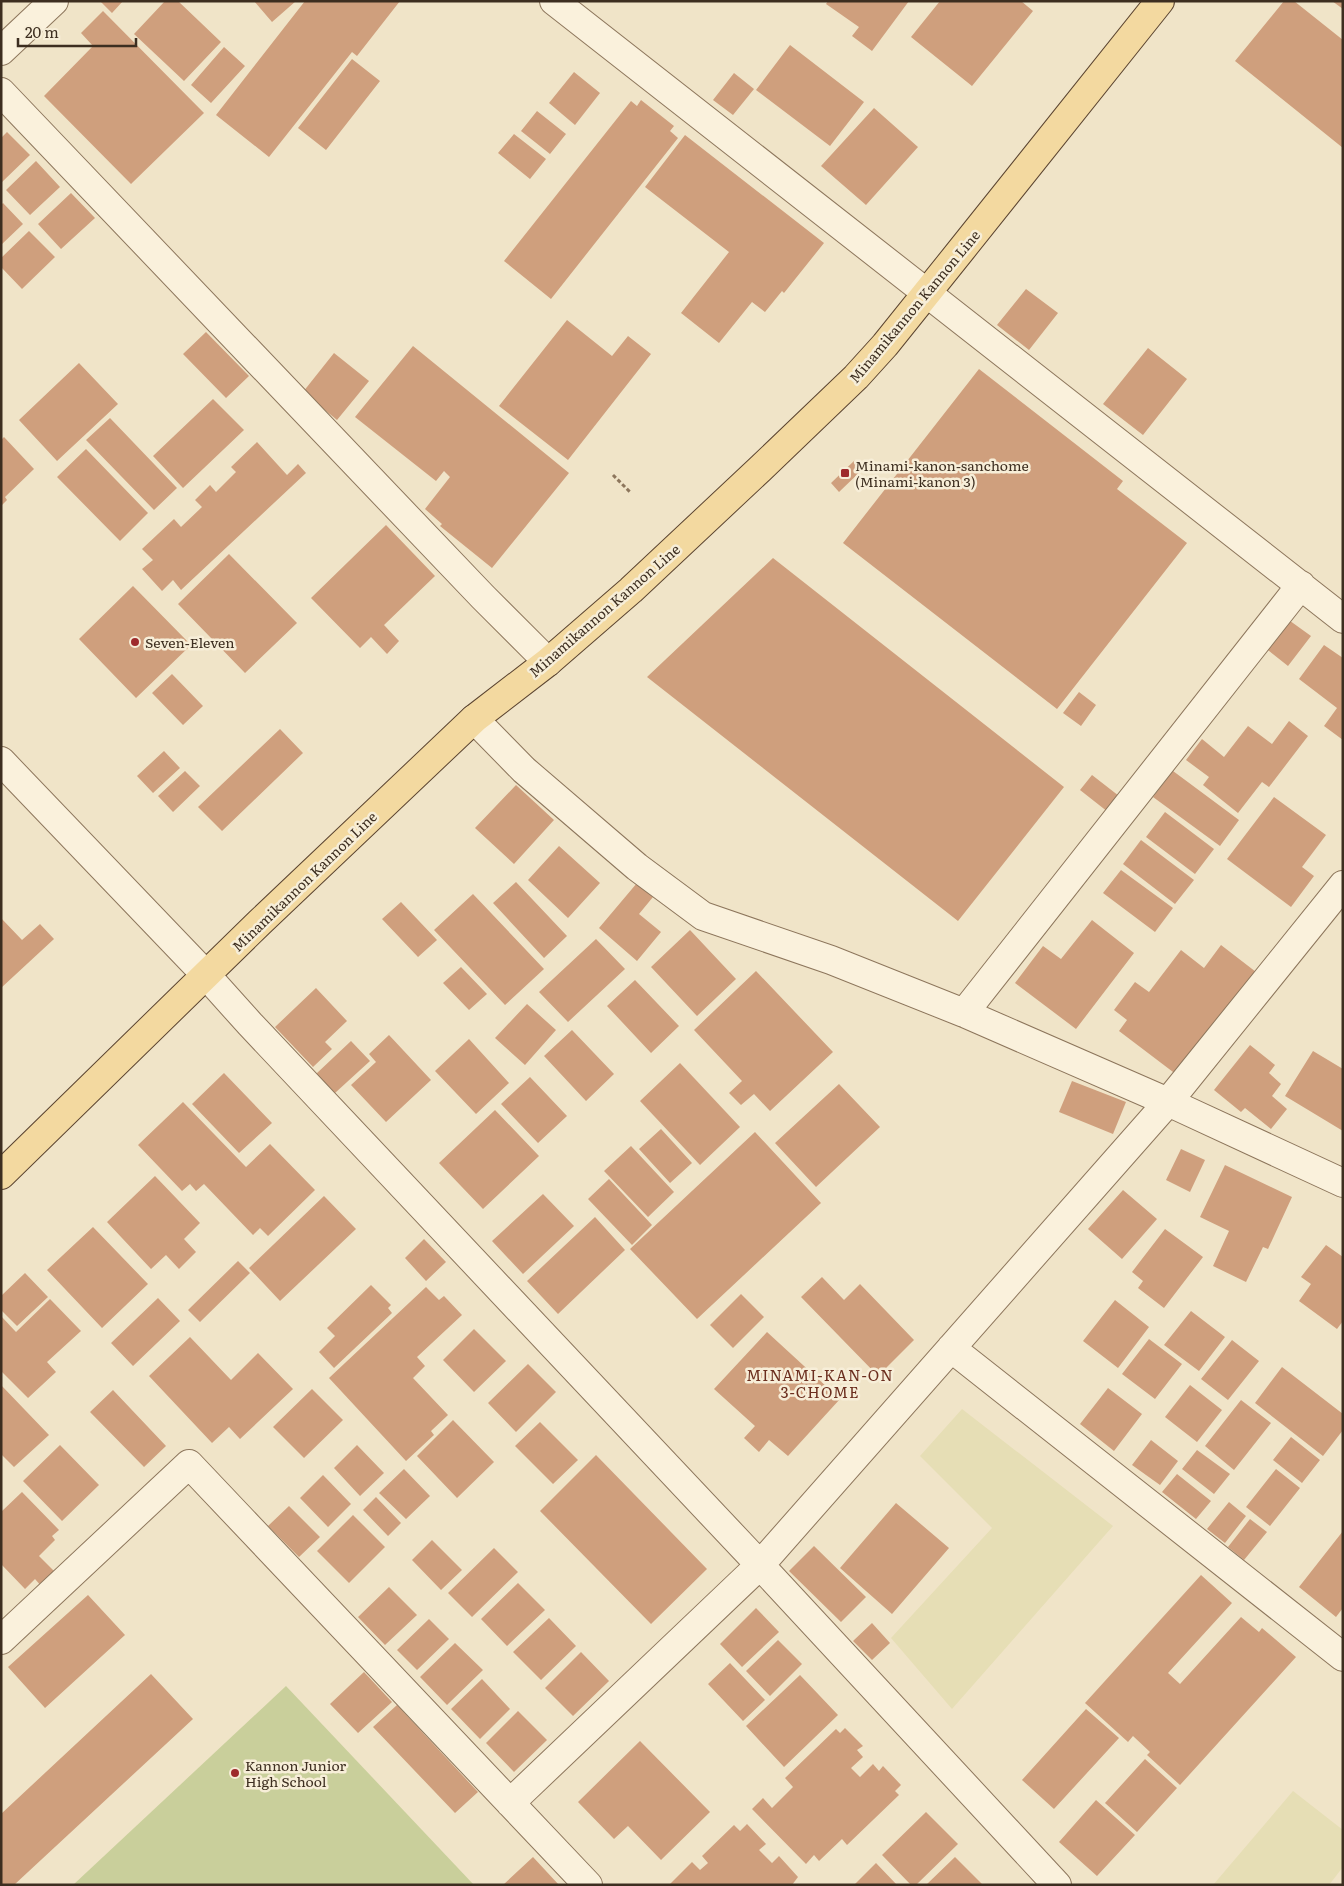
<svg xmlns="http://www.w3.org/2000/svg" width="1344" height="1886" font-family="Literata,serif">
  <rect width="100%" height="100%" fill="#f0e4c8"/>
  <path fill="#e6deb5" d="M962,1409L1113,1526L952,1709L891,1638L992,1528L920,1456Z
    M1293,1791L1343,1830V1867L1329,1885H1213Z"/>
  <path fill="#c9cf9b" d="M286,1686L474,1885H73Z"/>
  <path fill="#cf9f7d" d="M100,1H123L112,13Z
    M165,1H178L221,42L184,81L134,34Z
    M254,1H296L272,22Z
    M305,1H400L357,56L352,52L269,157L216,115Z
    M828,1H909L872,51L852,36L859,27L826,4Z
    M940,1H1021L1033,11L972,86L911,37Z
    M1284,1H1294L1343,40V148L1235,61Z
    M1332,1H1343V9Z
    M103,11L204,113L131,184L44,96L93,46L81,33Z
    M790,45L864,102L830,146L756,90Z
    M224,47L245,66L211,103L191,85Z
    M352,59L380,81L326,150L298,128Z
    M574,72L600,93L575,125L549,103Z
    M734,73L754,89L733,115L713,100Z
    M641,100L674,126L670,131L678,138L551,299L504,261L631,101L637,106Z
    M874,108L918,147L866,205L821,166Z
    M537,111L566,134L550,154L521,131Z
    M7,132L30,155L1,183V138Z
    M514,134L546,159L530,179L498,153Z
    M685,135L824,243L784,293L782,291L765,312L752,302L719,343L681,313L729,252L645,187Z
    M36,161L60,187L30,215L6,190Z
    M71,193L95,218L61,249L38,224Z
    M3,203L23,224L1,245V205Z
    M29,231L55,257L22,289L1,267V258Z
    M1026,289L1058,313L1029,350L997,325Z
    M567,320L612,356L628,336L651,354L568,460L499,406Z
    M206,332L249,376L226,398L183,354Z
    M413,346L569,473L492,568L440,526L442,524L425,509L450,477L444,471L436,481L355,417Z
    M1148,348L1187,379L1143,435L1103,404Z
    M334,353L369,381L337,420L303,392Z
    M79,363L118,404L57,461L19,420Z
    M979,369L1123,481L1117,489L1187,543L1057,709L843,543Z
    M213,399L244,430L183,488L153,456Z
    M110,418L177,488L154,510L86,440Z
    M4,437L34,469L5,497L7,500L1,506V440Z
    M257,442L287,475L298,464L306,473L181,590L173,580L162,591L142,569L153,560L142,549L174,519L181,527L202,507L195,500L210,485L216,492L236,472L231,467Z
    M86,449L148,513L120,541L57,477Z
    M855,460L863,469L839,492L831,483Z
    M386,525L435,576L384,625L399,641L387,654L371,637L360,648L311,598Z
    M229,554L297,623L245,673L178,604Z
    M773,558L1064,787L958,921L647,677Z
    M133,586L191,645L136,698L79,639Z
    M1286,618L1311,636L1288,666L1264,647Z
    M1324,645L1343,658V740L1324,726L1337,708L1299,679Z
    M172,674L203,706L183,725L152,693Z
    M1079,692L1096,705L1081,726L1063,713Z
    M1289,721L1308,736L1269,787L1262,782L1238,813L1203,785L1209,777L1186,760L1202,739L1224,757L1248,726L1272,744Z
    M280,729L303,753L222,831L198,807Z
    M164,751L180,768L153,793L137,776Z
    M185,771L200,786L173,812L158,796Z
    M1173,771L1239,820L1220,846L1153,797Z
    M1092,775L1119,796L1108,812L1080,790Z
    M516,785L554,820L514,864L475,828Z
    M1274,797L1326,835L1302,867L1314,876L1291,907L1227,859Z
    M1165,812L1214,849L1195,874L1146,837Z
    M1141,840L1194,880L1175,904L1123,864Z
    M559,846L600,883L568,918L528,880Z
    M1121,870L1173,908L1155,932L1103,893Z
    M516,882L567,936L544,958L493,903Z
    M637,883L653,897L639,914L661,932L637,961L599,928Z
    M473,894L544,969L505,1005L434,930Z
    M401,902L437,940L418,957L382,919Z
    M1,918L22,940L40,924L54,939L1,988Z
    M1092,920L1134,953L1076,1029L1015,983L1043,946L1061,959Z
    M690,930L736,979L697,1016L651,967Z
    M596,939L625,969L568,1022L539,992Z
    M1221,945L1256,972L1177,1075L1119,1031L1127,1020L1114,1010L1135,982L1149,992L1181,950L1204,968Z
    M461,967L487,994L469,1010L443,983Z
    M756,971L833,1052L770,1111L754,1094L741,1105L729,1093L742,1081L694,1030Z
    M635,980L679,1026L651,1053L607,1006Z
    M316,988L347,1021L325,1042L332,1049L313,1067L275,1027Z
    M527,1004L556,1030L525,1065L495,1038Z
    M572,1030L614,1074L586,1101L544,1056Z
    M389,1035L431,1080L386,1122L351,1085L376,1062L369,1054Z
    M469,1039L509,1083L476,1114L435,1071Z
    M351,1041L370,1061L335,1093L316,1074Z
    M1250,1045L1275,1065L1269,1073L1281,1084L1272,1096L1287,1109L1271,1129L1245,1108L1241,1112L1214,1090Z
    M1313,1051L1343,1069V1131L1285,1096Z
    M680,1063L740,1127L700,1165L640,1101Z
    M224,1073L272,1123L239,1153L192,1104Z
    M530,1077L567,1116L538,1143L501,1104Z
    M1072,1081L1126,1102L1113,1134L1059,1112Z
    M839,1084L880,1127L816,1187L775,1143Z
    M183,1102L246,1167L270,1144L315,1190L268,1236L260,1228L253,1235L204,1184L196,1191L190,1184L182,1191L138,1145Z
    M495,1110L539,1156L483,1209L439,1163Z
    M661,1129L692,1163L670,1183L639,1149Z
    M755,1132L821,1203L697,1319L630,1249Z
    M631,1146L674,1192L648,1217L604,1171Z
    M1181,1149L1205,1160L1190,1192L1166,1180Z
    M1225,1165L1292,1197L1268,1249L1263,1247L1246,1282L1213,1266L1229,1231L1200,1217Z
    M155,1176L200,1223L184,1239L196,1252L179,1269L166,1255L151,1269L107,1222Z
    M609,1179L652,1225L632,1245L588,1199Z
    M1123,1190L1157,1219L1122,1259L1088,1229Z
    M543,1194L574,1226L523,1274L492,1241Z
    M324,1196L356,1229L280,1301L249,1268Z
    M595,1217L625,1250L558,1314L527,1281Z
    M93,1227L148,1284L102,1328L47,1270Z
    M1165,1229L1203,1257L1164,1308L1138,1288L1143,1281L1132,1272Z
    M424,1239L446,1262L426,1281L405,1258Z
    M1326,1245L1343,1257V1321L1337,1329L1299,1301L1311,1284L1301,1277Z
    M238,1261L250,1273L200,1322L188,1310Z
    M25,1273L48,1297L17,1326L1,1310V1296Z
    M822,1277L844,1300L860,1284L914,1340L878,1376L801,1297Z
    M371,1285L391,1305L388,1308L392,1313L334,1368L319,1352L335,1336L327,1328Z
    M426,1287L439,1300L444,1296L462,1315L417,1357L425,1366L413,1378L448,1415L431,1431L434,1435L406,1461L329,1378Z
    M741,1294L764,1317L733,1348L710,1325Z
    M158,1298L180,1321L133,1366L111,1343Z
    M50,1299L81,1331L47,1362L56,1372L28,1398L1,1371V1316L16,1332Z
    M1115,1300L1149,1327L1118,1368L1083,1341Z
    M1191,1311L1225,1337L1199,1371L1164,1345Z
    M474,1329L506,1361L474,1392L443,1360Z
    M767,1332L840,1399L788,1456L769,1440L759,1452L744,1438L755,1426L714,1389Z
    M190,1337L231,1380L258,1353L293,1389L240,1439L229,1427L212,1443L149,1376Z
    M1149,1339L1182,1364L1155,1399L1122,1374Z
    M1232,1340L1259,1361L1228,1400L1201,1379Z
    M528,1364L556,1392L516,1432L488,1403Z
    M1282,1367L1343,1414V1430L1323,1456L1255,1403Z
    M1,1385L49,1435L14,1467L1,1454Z
    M1190,1385L1222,1410L1197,1442L1165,1417Z
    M1108,1388L1142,1414L1114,1451L1080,1424Z
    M312,1389L343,1420L304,1458L273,1427Z
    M113,1390L166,1446L144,1467L90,1412Z
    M1241,1400L1271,1423L1234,1470L1205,1446Z
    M453,1420L494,1462L457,1498L417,1456Z
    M540,1422L578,1460L553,1484L515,1446Z
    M1291,1437L1320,1460L1302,1483L1273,1460Z
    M1151,1440L1178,1461L1160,1485L1132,1465Z
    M60,1445L99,1485L62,1521L23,1481Z
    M357,1445L384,1473L360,1496L334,1468Z
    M1197,1450L1230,1474L1214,1494L1182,1469Z
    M596,1455L707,1569L651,1624L540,1511Z
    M404,1469L430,1496L406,1519L379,1493Z
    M1276,1469L1300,1488L1270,1526L1246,1507Z
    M1177,1474L1211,1501L1196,1519L1162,1492Z
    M323,1475L351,1504L328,1527L300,1498Z
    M22,1492L59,1530L52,1536L55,1540L39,1556L56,1573L42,1587L35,1579L25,1589L1,1564V1512Z
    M376,1497L401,1523L388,1536L363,1510Z
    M1229,1502L1246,1516L1225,1543L1207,1529Z
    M896,1503L949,1548L892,1614L840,1568Z
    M289,1506L320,1537L299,1557L268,1526Z
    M353,1515L385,1547L349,1583L317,1551Z
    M1250,1519L1267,1532L1244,1560L1228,1547Z
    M1343,1531V1608L1336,1617L1299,1587Z
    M432,1540L462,1570L441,1590L412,1560Z
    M814,1546L866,1597L841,1622L789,1571Z
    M494,1548L518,1572L472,1617L448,1593Z
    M1201,1575L1232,1603L1168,1673L1180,1684L1241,1617L1259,1632L1262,1628L1296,1657L1180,1785L1147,1755L1150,1752L1133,1736L1128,1742L1085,1703Z
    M518,1583L545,1610L507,1646L481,1619Z
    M389,1587L417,1615L385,1645L358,1617Z
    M88,1595L125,1635L45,1708L8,1667Z
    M756,1608L779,1632L742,1667L720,1644Z
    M549,1618L576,1646L541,1680L513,1652Z
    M429,1619L449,1639L417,1670L397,1650Z
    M872,1623L890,1643L872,1660L853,1641Z
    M778,1640L802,1664L770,1696L746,1671Z
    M455,1643L483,1670L447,1705L420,1677Z
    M581,1652L609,1681L573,1716L545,1688Z
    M730,1663L765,1700L743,1721L708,1684Z
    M364,1672L392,1702L358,1733L330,1704Z
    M151,1674L193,1719L14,1885H1V1814Z
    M800,1675L838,1715L784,1767L746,1726Z
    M482,1679L510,1709L480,1739L451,1709Z
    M397,1705L478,1792L455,1813L373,1727Z
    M1086,1709L1119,1738L1054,1809L1022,1780Z
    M518,1711L547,1740L514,1772L486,1743Z
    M845,1728L863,1746L857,1750L863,1757L851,1768L860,1777L873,1764L879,1771L883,1766L901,1785L895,1791L899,1795L847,1845L842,1839L819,1861L814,1855L806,1864L752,1809L763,1798L772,1808L793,1787L785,1778L836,1729L840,1733Z
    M640,1741L710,1812L661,1860L628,1826L614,1839L578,1802Z
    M1145,1759L1177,1788L1137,1832L1105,1803Z
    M1096,1800L1135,1835L1097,1876L1059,1842Z
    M926,1812L958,1844L916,1885H911L882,1855Z
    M747,1824L766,1844L759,1850L772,1863L779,1856L798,1877L792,1885H669L692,1862L700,1870L708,1863L702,1856L734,1825L740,1831Z
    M533,1857L559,1885H503Z
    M955,1857L983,1885H926Z
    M876,1863L897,1885H856L855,1884Z"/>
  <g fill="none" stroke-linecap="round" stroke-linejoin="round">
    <defs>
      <path id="minor" d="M554,1L1343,619
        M1,51L54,1
        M1,92L483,597L548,662
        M474,719L524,770L637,867L703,916L831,960L964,1013L1168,1102L1343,1183
        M1,761L206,975L250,1024L760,1565L1057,1885
        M964,1013L1301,585
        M951,1348L1343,1657
        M1,1640L189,1464L588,1885
        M510,1803L760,1565L1168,1102L1343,885"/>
      <path id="major" d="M1,1175L259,923L474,719L548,662L631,590L760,469L856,377L885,345L962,249L1160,1"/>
    </defs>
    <use href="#minor" stroke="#8d765c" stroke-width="30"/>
    <use href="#major" stroke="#5b4430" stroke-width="30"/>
    <path stroke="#8d765c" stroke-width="3" stroke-dasharray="4 2.5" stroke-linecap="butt" d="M613,475L630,492"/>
    <use href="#minor" stroke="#faf1dc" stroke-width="28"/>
    <use href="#major" stroke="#f3d9a0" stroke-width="28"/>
  </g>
  <g fill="#9e2a2b" stroke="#f7eed8" stroke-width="2">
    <rect x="840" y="468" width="10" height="10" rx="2.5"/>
    <circle cx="135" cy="642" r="5"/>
    <circle cx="235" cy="1773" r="5"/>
  </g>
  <g text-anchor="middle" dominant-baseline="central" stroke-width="5" stroke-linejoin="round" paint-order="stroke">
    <g font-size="14" fill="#3d2e20" stroke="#f7eed8">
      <text transform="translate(914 306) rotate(-50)">Minamikannon Kannon Line</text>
      <text transform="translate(604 610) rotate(-41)">Minamikannon Kannon Line</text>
      <text transform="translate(304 881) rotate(-44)">Minamikannon Kannon Line</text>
    </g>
    <g font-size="14" fill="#3d2e20" stroke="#f7eed8" text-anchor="start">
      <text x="855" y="465">Minami-kanon-sanchome<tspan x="855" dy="16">(Minami-kanon 3)</tspan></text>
      <text x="145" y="642">Seven-Eleven</text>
      <text x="245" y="1765">Kannon Junior<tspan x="245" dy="16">High School</tspan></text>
    </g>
    <g font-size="15" letter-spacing="1" fill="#6b2e1e" stroke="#f7eed8">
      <text x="820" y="1374">MINAMI-KAN-ON<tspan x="820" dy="17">3-CHOME</tspan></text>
    </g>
  </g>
  <rect width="1344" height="1886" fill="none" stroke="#3d2e20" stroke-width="5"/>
  <path d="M18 38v8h118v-8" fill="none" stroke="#3d2e20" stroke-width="2.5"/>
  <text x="25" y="38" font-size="15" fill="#3d2e20" stroke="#f7eed8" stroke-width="4" paint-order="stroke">20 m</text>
</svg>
